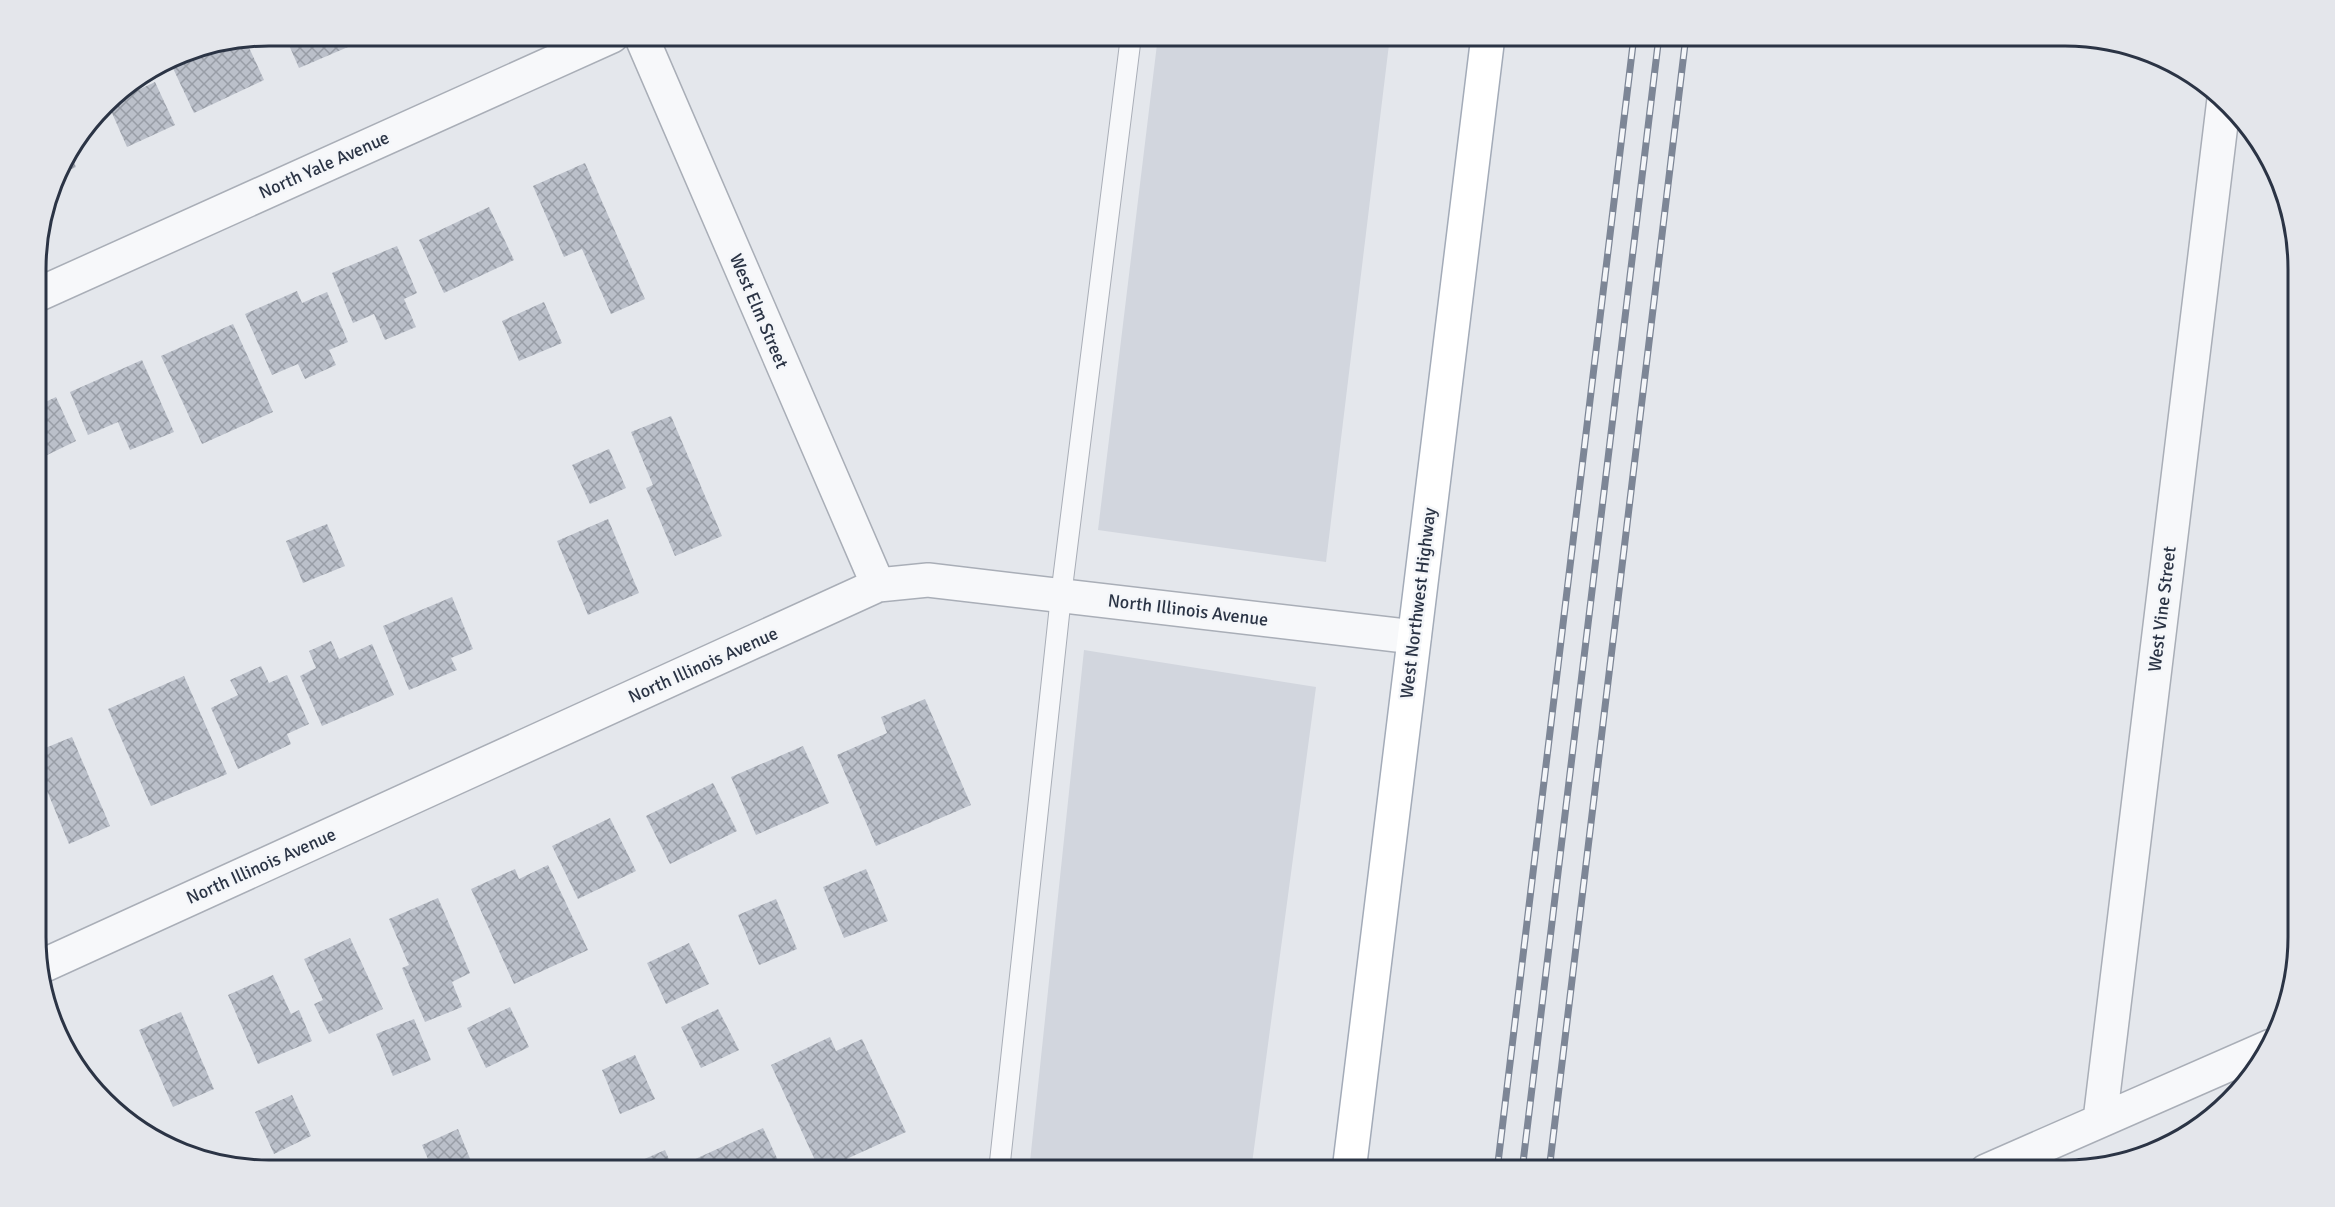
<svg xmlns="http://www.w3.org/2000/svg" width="2335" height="1207" font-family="Signika,sans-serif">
  <defs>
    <pattern id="building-cross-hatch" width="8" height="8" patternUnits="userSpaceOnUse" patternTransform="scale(1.5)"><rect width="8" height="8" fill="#bbc0ca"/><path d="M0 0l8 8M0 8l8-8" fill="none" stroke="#989da6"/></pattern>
  </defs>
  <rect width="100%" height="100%" fill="#e4e7ec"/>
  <path fill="#d2d6de" d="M1158,36H1390L1326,562L1098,530Z
    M1084,650L1316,687L1251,1171H1029Z"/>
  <path fill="url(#building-cross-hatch)" d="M285,36H343L348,47L299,68Z
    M246,41L264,80L194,113L171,64L204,49Z
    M155,82L175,125L127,147L108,104Z
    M70,153L76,167L58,175L60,166Z
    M585,163L645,299L611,314L582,249L564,257L533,186Z
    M489,207L514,260L444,293L419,240Z
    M397,246L417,293L404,299L416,327L385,340L374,314L353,323L332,273Z
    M297,291L302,303L327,292L348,342L329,350L336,365L305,379L298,364L272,375L245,314Z
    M544,302L562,343L519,361L502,321Z
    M233,324L273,412L202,444L161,356Z
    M142,360L174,432L130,450L118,422L88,435L70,392Z
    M56,397L76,441L37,460V406Z
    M671,416L722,536L675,556L646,488L653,485L631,432Z
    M609,449L626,488L590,504L572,465Z
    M608,519L639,593L588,615L557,541Z
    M327,524L345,566L303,583L286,541Z
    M452,597L473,649L451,658L457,670L409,690L383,626Z
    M331,641L339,659L372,644L394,695L322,726L300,676L316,668L309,651Z
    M261,666L269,683L287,675L309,724L287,734L291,744L238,769L211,708L238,695L230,680Z
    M184,676L227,774L151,806L108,709Z
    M925,699L971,805L876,846L837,755L887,733L881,717Z
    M72,737L110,826L69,844L38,769V751Z
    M803,746L829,803L756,835L731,777Z
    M713,783L737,831L670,864L646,816Z
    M610,818L636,871L578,899L552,846Z
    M548,865L588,950L514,984L471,889L515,869L519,879Z
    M866,869L888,921L844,938L823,887Z
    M438,898L470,973L452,982L462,1007L425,1022L402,968L409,965L389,919Z
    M776,899L797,949L759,965L738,915Z
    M350,938L383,1009L329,1034L314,1004L323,1000L304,959Z
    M689,943L709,984L666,1004L647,963Z
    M273,975L291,1014L299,1010L312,1041L258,1064L228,995Z
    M510,1007L529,1047L486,1068L467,1028Z
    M718,1009L739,1050L701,1068L681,1027Z
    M181,1012L214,1089L173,1107L139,1030Z
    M414,1019L431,1060L393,1076L376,1034Z
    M830,1037L836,1051L862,1039L906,1132L820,1171L771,1065Z
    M635,1055L655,1099L620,1114L602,1070Z
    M292,1095L311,1136L274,1154L255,1112Z
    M763,1128L783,1171H695L691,1161Z
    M458,1129L475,1171H433L422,1145Z
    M665,1150L674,1171H617Z"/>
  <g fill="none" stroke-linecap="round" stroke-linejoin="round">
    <defs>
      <path id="lane" d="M999,1171L1061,596L1131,36"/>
      <path id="street" d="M641,36L878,585
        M37,295L612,36
        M38,968L878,585L928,580L1414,637
        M2100,1120L2224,99
        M1986,1171L2271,1046"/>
      <path id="primary" d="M1349,1171L1488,36"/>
    </defs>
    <use href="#lane" stroke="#a9aeb7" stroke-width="22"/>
    <use href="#street" stroke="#a9aeb7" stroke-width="36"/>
    <use href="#primary" stroke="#a3abb8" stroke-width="36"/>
    <use href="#lane" stroke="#f7f8fa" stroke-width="20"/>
    <use href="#street" stroke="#f7f8fa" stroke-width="33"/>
    <use href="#primary" stroke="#fff" stroke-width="33"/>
    <defs>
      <path id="rail" d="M1497,1171L1634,36
        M1522,1171L1659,36
        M1549,1171L1686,36"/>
    </defs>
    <use href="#rail" stroke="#7d8696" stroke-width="7"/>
    <use href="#rail" stroke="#f4f6f9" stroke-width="4.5" stroke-dasharray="14" stroke-linecap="butt"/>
  </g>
  <g text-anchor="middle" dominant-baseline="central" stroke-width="5" stroke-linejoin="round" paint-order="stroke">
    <g font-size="18" fill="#2b3445" stroke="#f4f6f9">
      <text transform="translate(324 165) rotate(-24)">North Yale Avenue</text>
      <text transform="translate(759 311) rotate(67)">West Elm Street</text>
      <text transform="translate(1418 603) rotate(-83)">West Northwest Highway</text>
      <text transform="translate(2162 609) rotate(-83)">West Vine Street</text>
      <text transform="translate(1188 610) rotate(7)">North Illinois Avenue</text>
      <text transform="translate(703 665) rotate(-24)">North Illinois Avenue</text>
      <text transform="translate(261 866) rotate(-24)">North Illinois Avenue</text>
    </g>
  </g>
  <path d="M0 0H2335V1207H0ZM269 46H2065A223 223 0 0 1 2288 269V937A223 223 0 0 1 2065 1160H269A223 223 0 0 1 46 937V269A223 223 0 0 1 269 46Z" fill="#e4e6eb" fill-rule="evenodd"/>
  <path fill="none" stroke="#2b3445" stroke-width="3" d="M269 46H2065A223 223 0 0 1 2288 269V937A223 223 0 0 1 2065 1160H269A223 223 0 0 1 46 937V269A223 223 0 0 1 269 46Z"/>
</svg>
